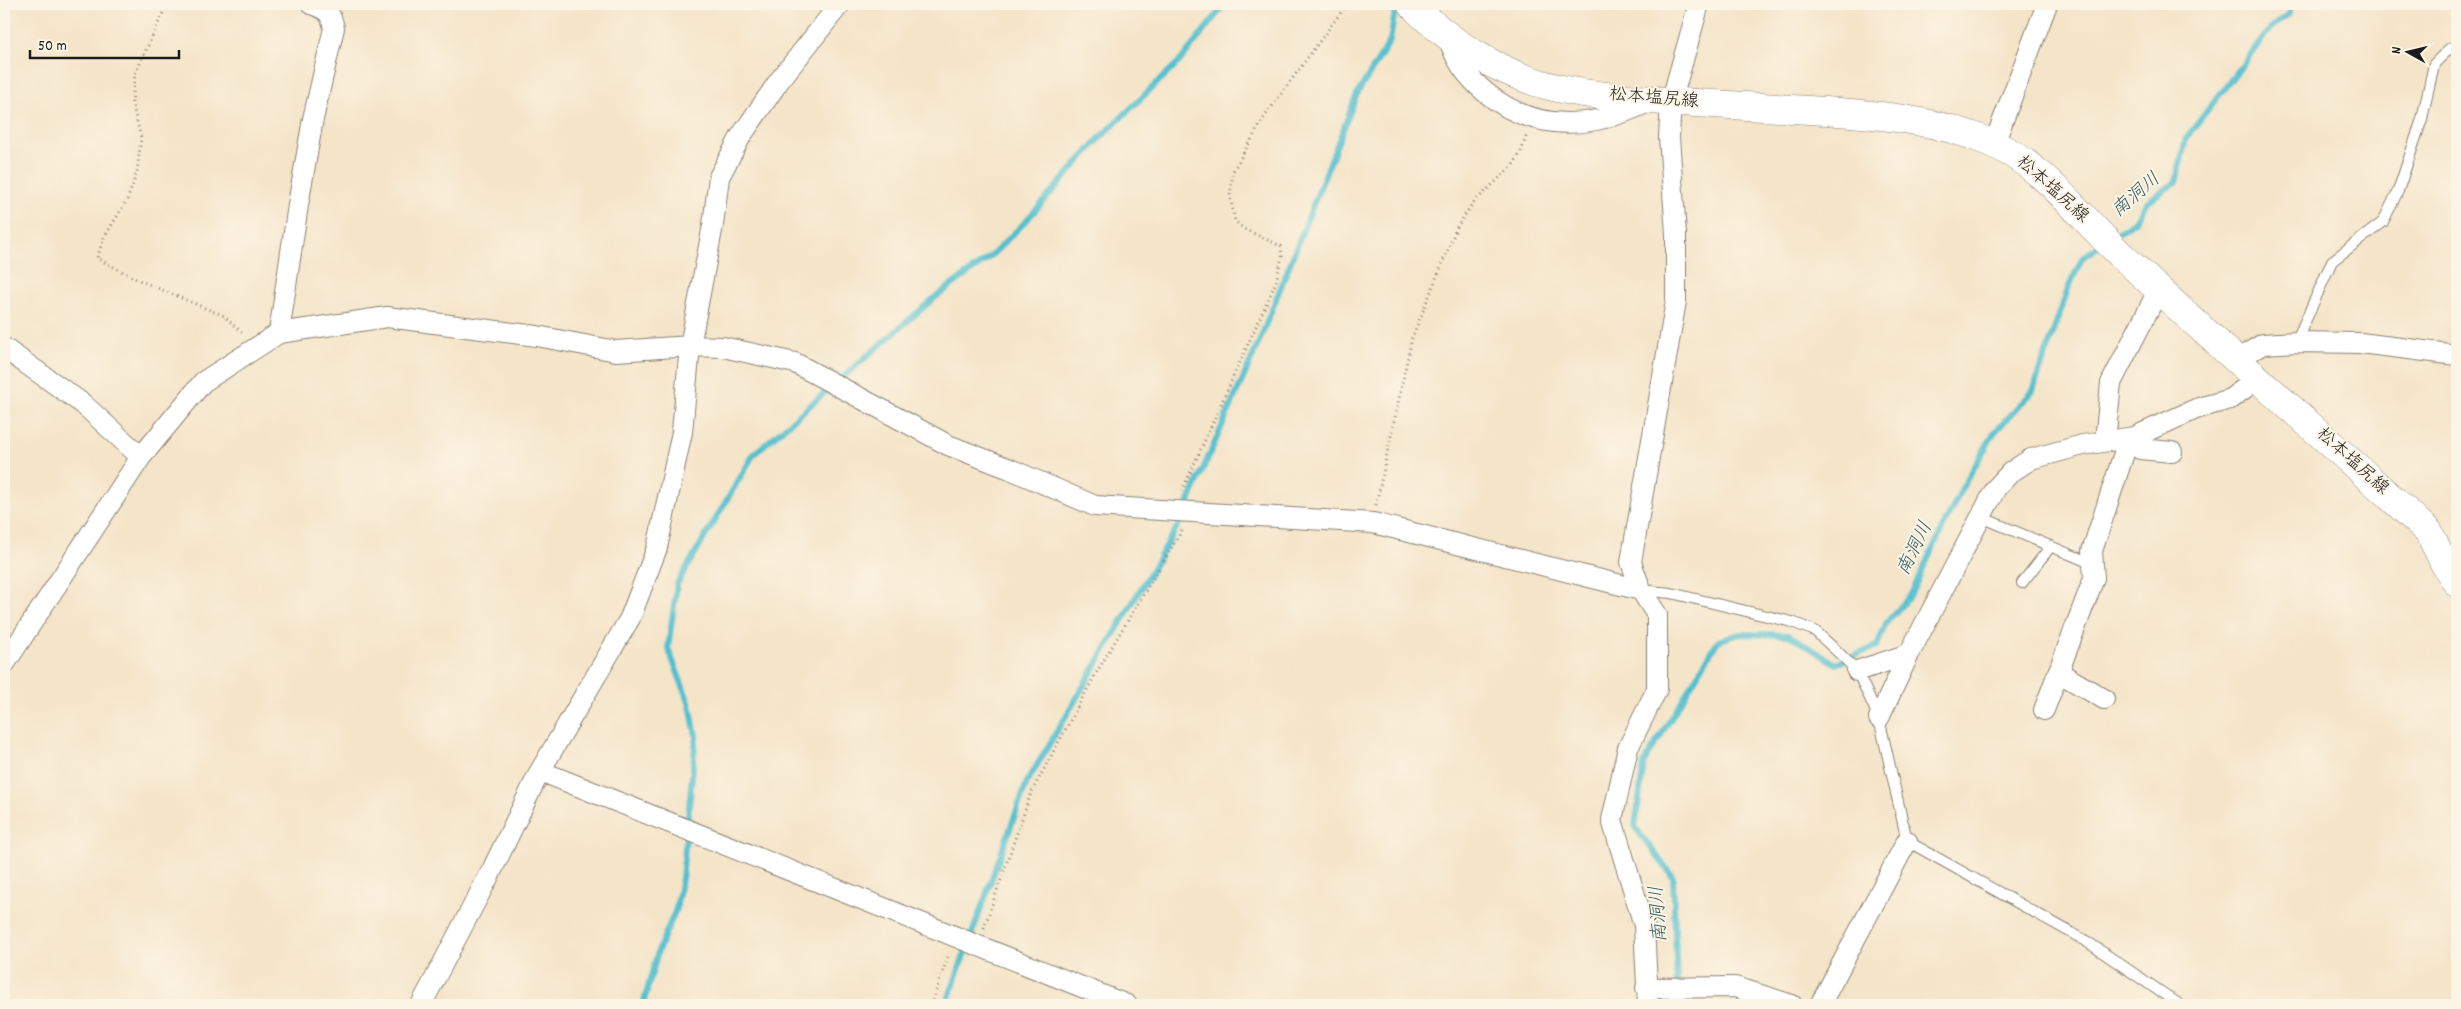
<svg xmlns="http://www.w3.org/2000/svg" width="2461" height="1009" font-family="Dekko,'Klee One',sans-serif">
  <rect width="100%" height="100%" fill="#fcf5e5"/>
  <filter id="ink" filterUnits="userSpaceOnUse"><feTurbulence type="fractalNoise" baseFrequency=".02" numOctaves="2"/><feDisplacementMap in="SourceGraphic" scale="10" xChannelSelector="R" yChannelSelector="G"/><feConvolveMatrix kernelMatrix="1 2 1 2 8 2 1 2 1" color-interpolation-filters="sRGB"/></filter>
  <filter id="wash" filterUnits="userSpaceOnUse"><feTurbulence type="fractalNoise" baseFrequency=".0096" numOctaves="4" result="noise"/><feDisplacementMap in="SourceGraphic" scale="20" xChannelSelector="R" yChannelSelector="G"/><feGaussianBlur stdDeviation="1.12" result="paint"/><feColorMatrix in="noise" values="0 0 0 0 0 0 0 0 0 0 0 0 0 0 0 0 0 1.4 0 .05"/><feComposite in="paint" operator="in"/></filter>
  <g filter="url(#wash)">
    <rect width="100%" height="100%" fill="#f4e4c8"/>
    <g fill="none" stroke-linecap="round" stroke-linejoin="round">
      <path stroke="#54c0cf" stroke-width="6" d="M2112,237L2135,221L2147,202L2176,182L2186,138L2271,28L2289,14L2293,4
        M643,1005L658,951L676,909L682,878L696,736L690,705L668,648L677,584L754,454L933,299L990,257L1025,222L1099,139L1181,60L1225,4
        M946,1005L1027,782L1179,524L1259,342L1357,94L1390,41L1395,11
        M1680,1005L1677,986L1673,877L1635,827L1644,763L1718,641L1740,634L1789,635L1836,664L1877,646L1886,623L1910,596L1962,488L1994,433L2033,391L2069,286L2083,257L2102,244"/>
    </g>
  </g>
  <g filter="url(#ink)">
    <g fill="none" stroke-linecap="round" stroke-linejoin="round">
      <defs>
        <path id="service" d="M2296,342L2332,261L2383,222L2398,191L2422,119L2434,64L2449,49L2457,46
          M1981,517L2093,564
          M2022,583L2051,546
          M1641,590L1671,593L1792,622L1815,631L1839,653L1857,671L1879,718L1907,841L2086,941L2180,1005"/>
        <path id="minor" d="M1448,36C1455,60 1466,76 1485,92C1535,134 1594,129 1650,101
          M1994,144L2047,4
          M279,333L298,205L313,119L334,28C331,12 326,9 311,4
          M4,348L83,404L141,457
          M2238,359L2263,344L2296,342L2360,343L2457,355
          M2105,441L2111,383L2159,289
          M4,665L141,457L203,382L279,333L387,317L537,336L616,351L690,346L723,347L795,363L948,445L1010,469L1095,506L1373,523L1641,590
          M1857,671L1909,654
          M2058,672L2104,699
          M2044,710L2094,578L2092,551L2129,438L2140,449L2172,452
          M1879,718L1909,654L1996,488L2011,472L2031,459L2083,445L2134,437L2196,409L2230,399L2259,378
          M540,771L1127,1005
          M1646,988L1735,987L1792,1005
          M421,1005L492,870L540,771L630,618L657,548L682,432L690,346L713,225L719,177L741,136L779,81L840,4
          M1648,1005L1644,925L1612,820L1628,748L1657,689V615L1641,590L1631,562L1676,301V234L1669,137L1671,102L1699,4
          M1820,1005L1907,841"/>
        <path id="primary" d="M1411,4C1449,42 1497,72 1549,86C1592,97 1637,99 1681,102C1729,105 1777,108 1825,111C1881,115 1937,120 1989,142C2044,165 2078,215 2121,255C2222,349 2327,439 2429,532L2444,563L2457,583"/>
      </defs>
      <use href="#service" stroke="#888072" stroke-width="12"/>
      <use href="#minor" stroke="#888072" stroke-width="22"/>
      <use href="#primary" stroke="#888072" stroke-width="29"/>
      <path stroke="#888072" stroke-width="3" stroke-dasharray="1 4" stroke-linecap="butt" d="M167,4L135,74L132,102L141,138L137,172L128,198L104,238L97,258L134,278L224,316L242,333
        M1182,491L1276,282L1282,256L1281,246L1244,229L1235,221L1230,196L1233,171L1265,116L1347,4
        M1376,505L1412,338L1457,227L1473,203L1513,165L1521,152L1527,134
        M984,928L1031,793L1095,675L1182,530
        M931,1005L949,954"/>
      <use href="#service" stroke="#fff" stroke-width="10"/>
      <use href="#minor" stroke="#fff" stroke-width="20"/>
      <use href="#primary" stroke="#fff" stroke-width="28"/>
    </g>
  </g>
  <g text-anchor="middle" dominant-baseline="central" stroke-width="4" stroke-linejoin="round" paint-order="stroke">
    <g font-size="18" fill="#1c1c1c" stroke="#fcf5e5">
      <text transform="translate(1654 99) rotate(5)">松本塩尻線</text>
      <text transform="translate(2052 190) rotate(42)">松本塩尻線</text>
      <text transform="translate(2352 462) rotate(42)">松本塩尻線</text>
    </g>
    <g font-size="19" font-style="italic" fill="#325e64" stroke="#fcf5e5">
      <text transform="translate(2137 196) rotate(-41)">南洞川</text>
      <text transform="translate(1916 549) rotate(-64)">南洞川</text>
      <text transform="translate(1660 914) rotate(-94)">南洞川</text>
    </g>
  </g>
  <rect width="2461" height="1009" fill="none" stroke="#fcf5e5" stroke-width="20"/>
  <g transform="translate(2408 52) rotate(278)" stroke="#fcf5e5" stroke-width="4" paint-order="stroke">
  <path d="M0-4L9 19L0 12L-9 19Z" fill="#1c1c1c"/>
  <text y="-8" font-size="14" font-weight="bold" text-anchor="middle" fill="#1c1c1c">N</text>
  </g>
  <path d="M30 50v8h149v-8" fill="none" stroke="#1c1c1c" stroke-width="2.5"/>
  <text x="38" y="50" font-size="15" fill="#1c1c1c" stroke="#fcf5e5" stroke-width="4" paint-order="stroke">50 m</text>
</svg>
